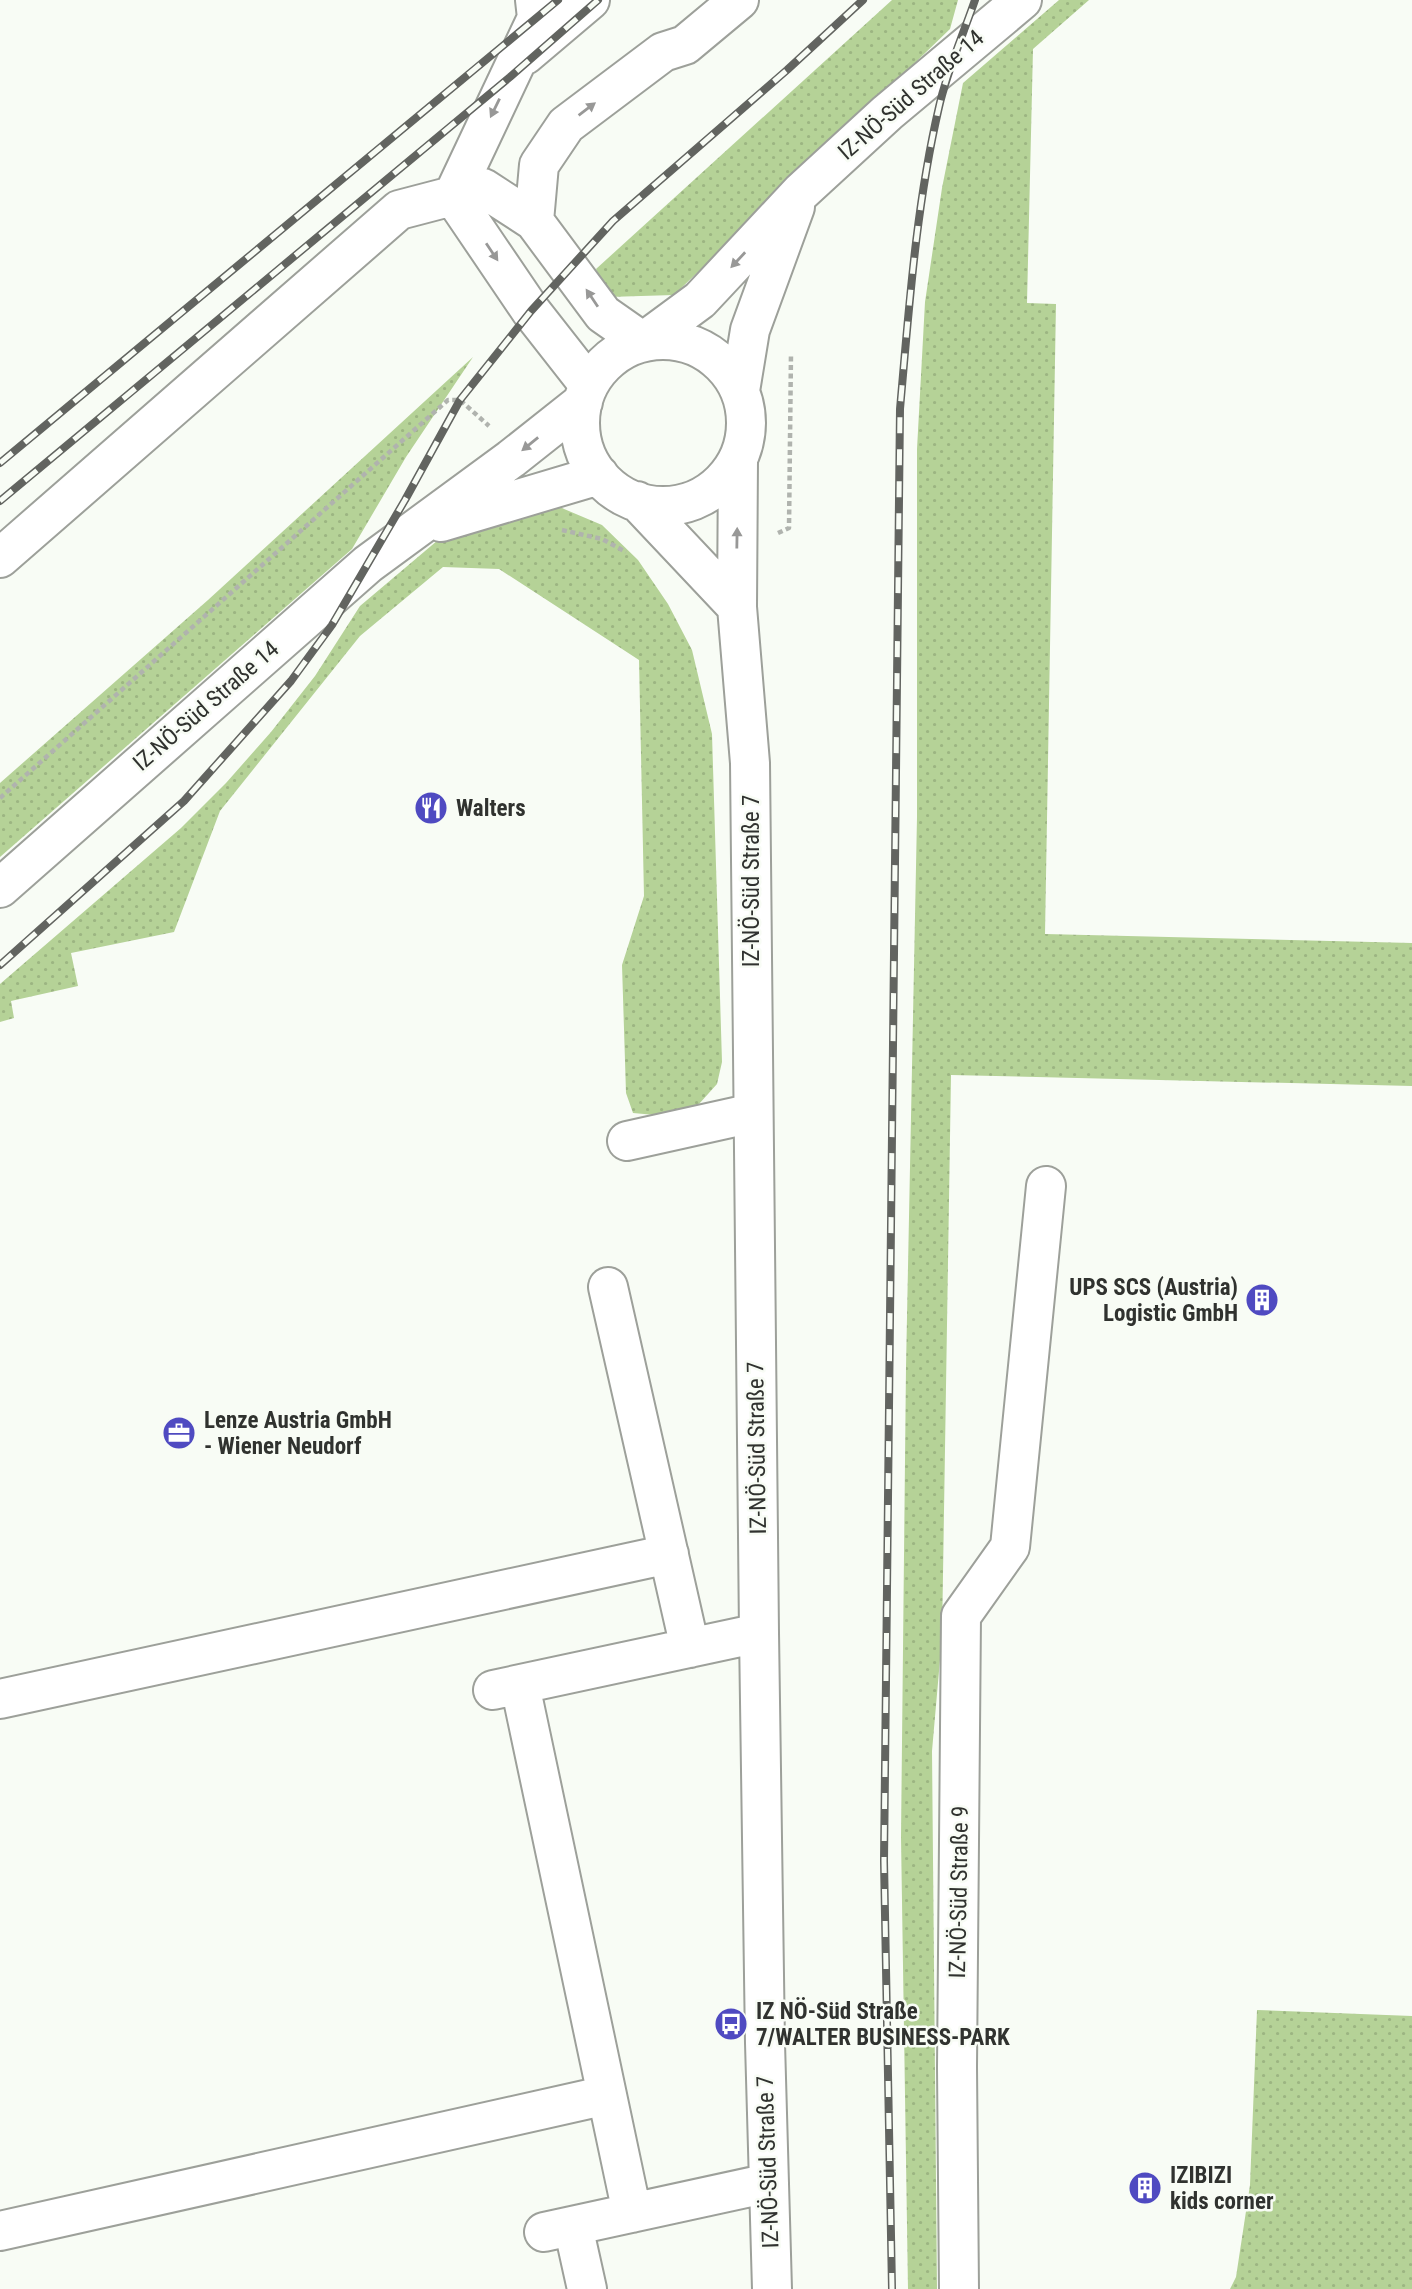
<svg xmlns="http://www.w3.org/2000/svg" width="1412" height="2289" font-family="'Roboto Condensed',sans-serif">
  <defs>
    <pattern id="grass-dots" width="8" height="8" patternUnits="userSpaceOnUse" patternTransform="scale(1.75)"><rect width="8" height="8" fill="#b5d297"/><path d="M2 2h.1M6 6h.1" fill="none" stroke="#9cb582" stroke-width="1.8" stroke-linecap="round"/></pattern>
  </defs>
  <rect width="100%" height="100%" fill="#f8fcf5"/>
  <path fill="url(#grass-dots)" d="M892,0H958L950,29L674,295L608,297L596,269Z
    M1059,0H1089L1033,49L1027,303L1056,304L1045,934L1412,943V1086L951,1075L942,1637L932,1751L937,2289H908L901,1837L906,1367L917,817V449L925,302L942,188L963,83Z
    M473,357L406,457L352,549L0,857V783L208,600Z
    M557,506L602,525L638,560L668,604L692,650L712,734L722,1062L717,1084L699,1104L655,1115L633,1113L626,1093L622,965L644,896L639,660L499,569L443,567L360,636L220,811L174,932L71,953L78,986L11,1001L14,1018L0,1022V984L181,828L226,783L271,732L315,676L360,606L457,524Z
    M1257,2010L1412,2016V2289H1230L1236,2277L1250,2185Z"/>
  <g fill="none" stroke-linecap="round" stroke-linejoin="round">
    <defs>
      <path id="minor" d="M525,55L590,0
        M453,196L531,311L589,385
        M453,196L537,18L535,0
        M580 423a83 83 0 1 1 166 0a83 83 0 1 1-166 0Z
        M643,342L700,300L801,192L887,113L1022,0
        M643,342L603,314L534,221L539,165L566,125L663,52L685,45L739,0
        M740,391L750,330L795,207
        M738,460L737,607L750,763L759,1633L765,2043L772,2289
        M637,501L737,607
        M441,522L599,475
        M0,558L399,210L483,188L534,221
        M0,888L368,564L511,459L583,402
        M627,1141L753,1113
        M608,1287L690,1648
        M520,1685L632,2213
        M493,1690L759,1633
        M0,1699L669,1554
        M573,2226L587,2289
        M0,2231L607,2095
        M544,2232L769,2183
        M959,2289L957,2067L961,1616L1010,1547L1046,1186"/>
    </defs>
    <use href="#minor" stroke="#9da09a" stroke-width="42"/>
    <path stroke="#b0b3ae" stroke-width="4.5" stroke-dasharray="5 3.5" stroke-linecap="butt" d="M562,530L602,539L626,552
      M778,533L789,528L791,353
      M0,798L448,400H460L489,426"/>
    <use href="#minor" stroke="#fff" stroke-width="38"/>
    <defs>
      <path id="rail" d="M0,463L558,0
        M0,501L510,77L598,0
        M0,965L184,801L291,681L332,625L405,500L460,400L531,311L613,221L787,70L863,0
        M892,2289L884,1861L900,409C909,308 916,206 939,107C947,71 963,35 975,0"/>
    </defs>
    <use href="#rail" stroke="#626460" stroke-width="8"/>
    <use href="#rail" stroke="#f8fcf5" stroke-width="5" stroke-dasharray="16" stroke-linecap="butt"/>
  </g>
  <defs><path id="oneway-solid" d="M-6-.8H1V-3.2L6.5 0L1 3.2V.8H-6Z" transform="scale(1.75)"/></defs>
  <g fill="#989897">
    <use href="#oneway-solid" transform="translate(495 108) rotate(116)"/>
    <use href="#oneway-solid" transform="translate(587 109) rotate(-37)"/>
    <use href="#oneway-solid" transform="translate(492 252) rotate(56)"/>
    <use href="#oneway-solid" transform="translate(738 260) rotate(133)"/>
    <use href="#oneway-solid" transform="translate(592 298) rotate(-124)"/>
    <use href="#oneway-solid" transform="translate(530 444) rotate(141)"/>
    <use href="#oneway-solid" transform="translate(737 538) rotate(-89)"/>
  </g>
  <defs>
    <symbol id="restaurant-disc" viewBox="-11 -11 22 22"><circle r="9.5" fill="#4f4ac1" stroke="#f8fcf5"/><path d="M-5-6h1v4h1v-4h1v4h1v-4h1v5L-1.5 .5V6h-2V.5L-5-1ZM5-6V6H3V1.5H1.5Q1.5-4 5-6Z" fill="#fff"/></symbol>
    <symbol id="building-disc" viewBox="-11 -11 22 22"><circle r="9.5" fill="#4f4ac1" stroke="#f8fcf5"/><path d="M-4-6H4V6H1V3H-1V6H-4ZM-2.5-4.3h1.7v1.8h-1.7ZM.8-4.3h1.7v1.8H.8ZM-2.5-1h1.7V.8h-1.7ZM.8-1h1.7V.8H.8Z" fill="#fff"/></symbol>
    <symbol id="office-disc" viewBox="-11 -11 22 22"><circle r="9.5" fill="#4f4ac1" stroke="#f8fcf5"/><path d="M-6-3h4V-5.5h4V-3h4V5H-6ZM-1-4.5V-3h2v-1.5ZM-6 0V1H6V0Z" fill="#fff"/></symbol>
    <symbol id="bus-disc" viewBox="-11 -11 22 22"><circle r="9.5" fill="#4f4ac1" stroke="#f8fcf5"/><path d="M-5-6H5V4H4V6H2V4H-2V6H-4V4H-5ZM-3.5-4V0h7V-4ZM-3.5 1.2v1.5H-2V1.2ZM2 1.2v1.5H3.5V1.2Z" fill="#fff"/></symbol>
  </defs>
  <g fill-rule="evenodd">
    <use href="#restaurant-disc" x="412" y="789" width="38" height="38"/>
    <use href="#building-disc" x="1243" y="1281" width="38" height="38"/>
    <use href="#office-disc" x="160" y="1414" width="38" height="38"/>
    <use href="#bus-disc" x="712" y="2005" width="38" height="38"/>
    <use href="#building-disc" x="1126" y="2169" width="38" height="38"/>
  </g>
  <g text-anchor="middle" dominant-baseline="central" stroke-width="5" stroke-linejoin="round" paint-order="stroke">
    <g font-size="23" fill="#30322f" stroke="#f8fcf5">
      <text transform="translate(911 95) rotate(-41)">IZ-NÖ-Süd Straße 14</text>
      <text transform="translate(206 706) rotate(-41)">IZ-NÖ-Süd Straße 14</text>
      <text transform="translate(751 881) rotate(-90)">IZ-NÖ-Süd Straße 7</text>
      <text transform="translate(757 1448) rotate(-91)">IZ-NÖ-Süd Straße 7</text>
      <text transform="translate(959 1892) rotate(-89)">IZ-NÖ-Süd Straße 9</text>
      <text transform="translate(768 2162) rotate(-92)">IZ-NÖ-Süd Straße 7</text>
    </g>
    <g font-size="23" font-weight="bold" fill="#30322f" stroke="#f8fcf5" text-anchor="start">
      <text x="456" y="808">Walters</text>
      <text x="1238" y="1287" text-anchor="end">UPS SCS (Austria)<tspan x="1238" dy="26">Logistic GmbH</tspan></text>
      <text x="204" y="1420">Lenze Austria GmbH<tspan x="204" dy="26">- Wiener Neudorf</tspan></text>
      <text x="756" y="2011">IZ NÖ-Süd Straße<tspan x="756" dy="26">7/WALTER BUSINESS-PARK</tspan></text>
      <text x="1170" y="2175">IZIBIZI<tspan x="1170" dy="26">kids corner</tspan></text>
    </g>
  </g>
</svg>
